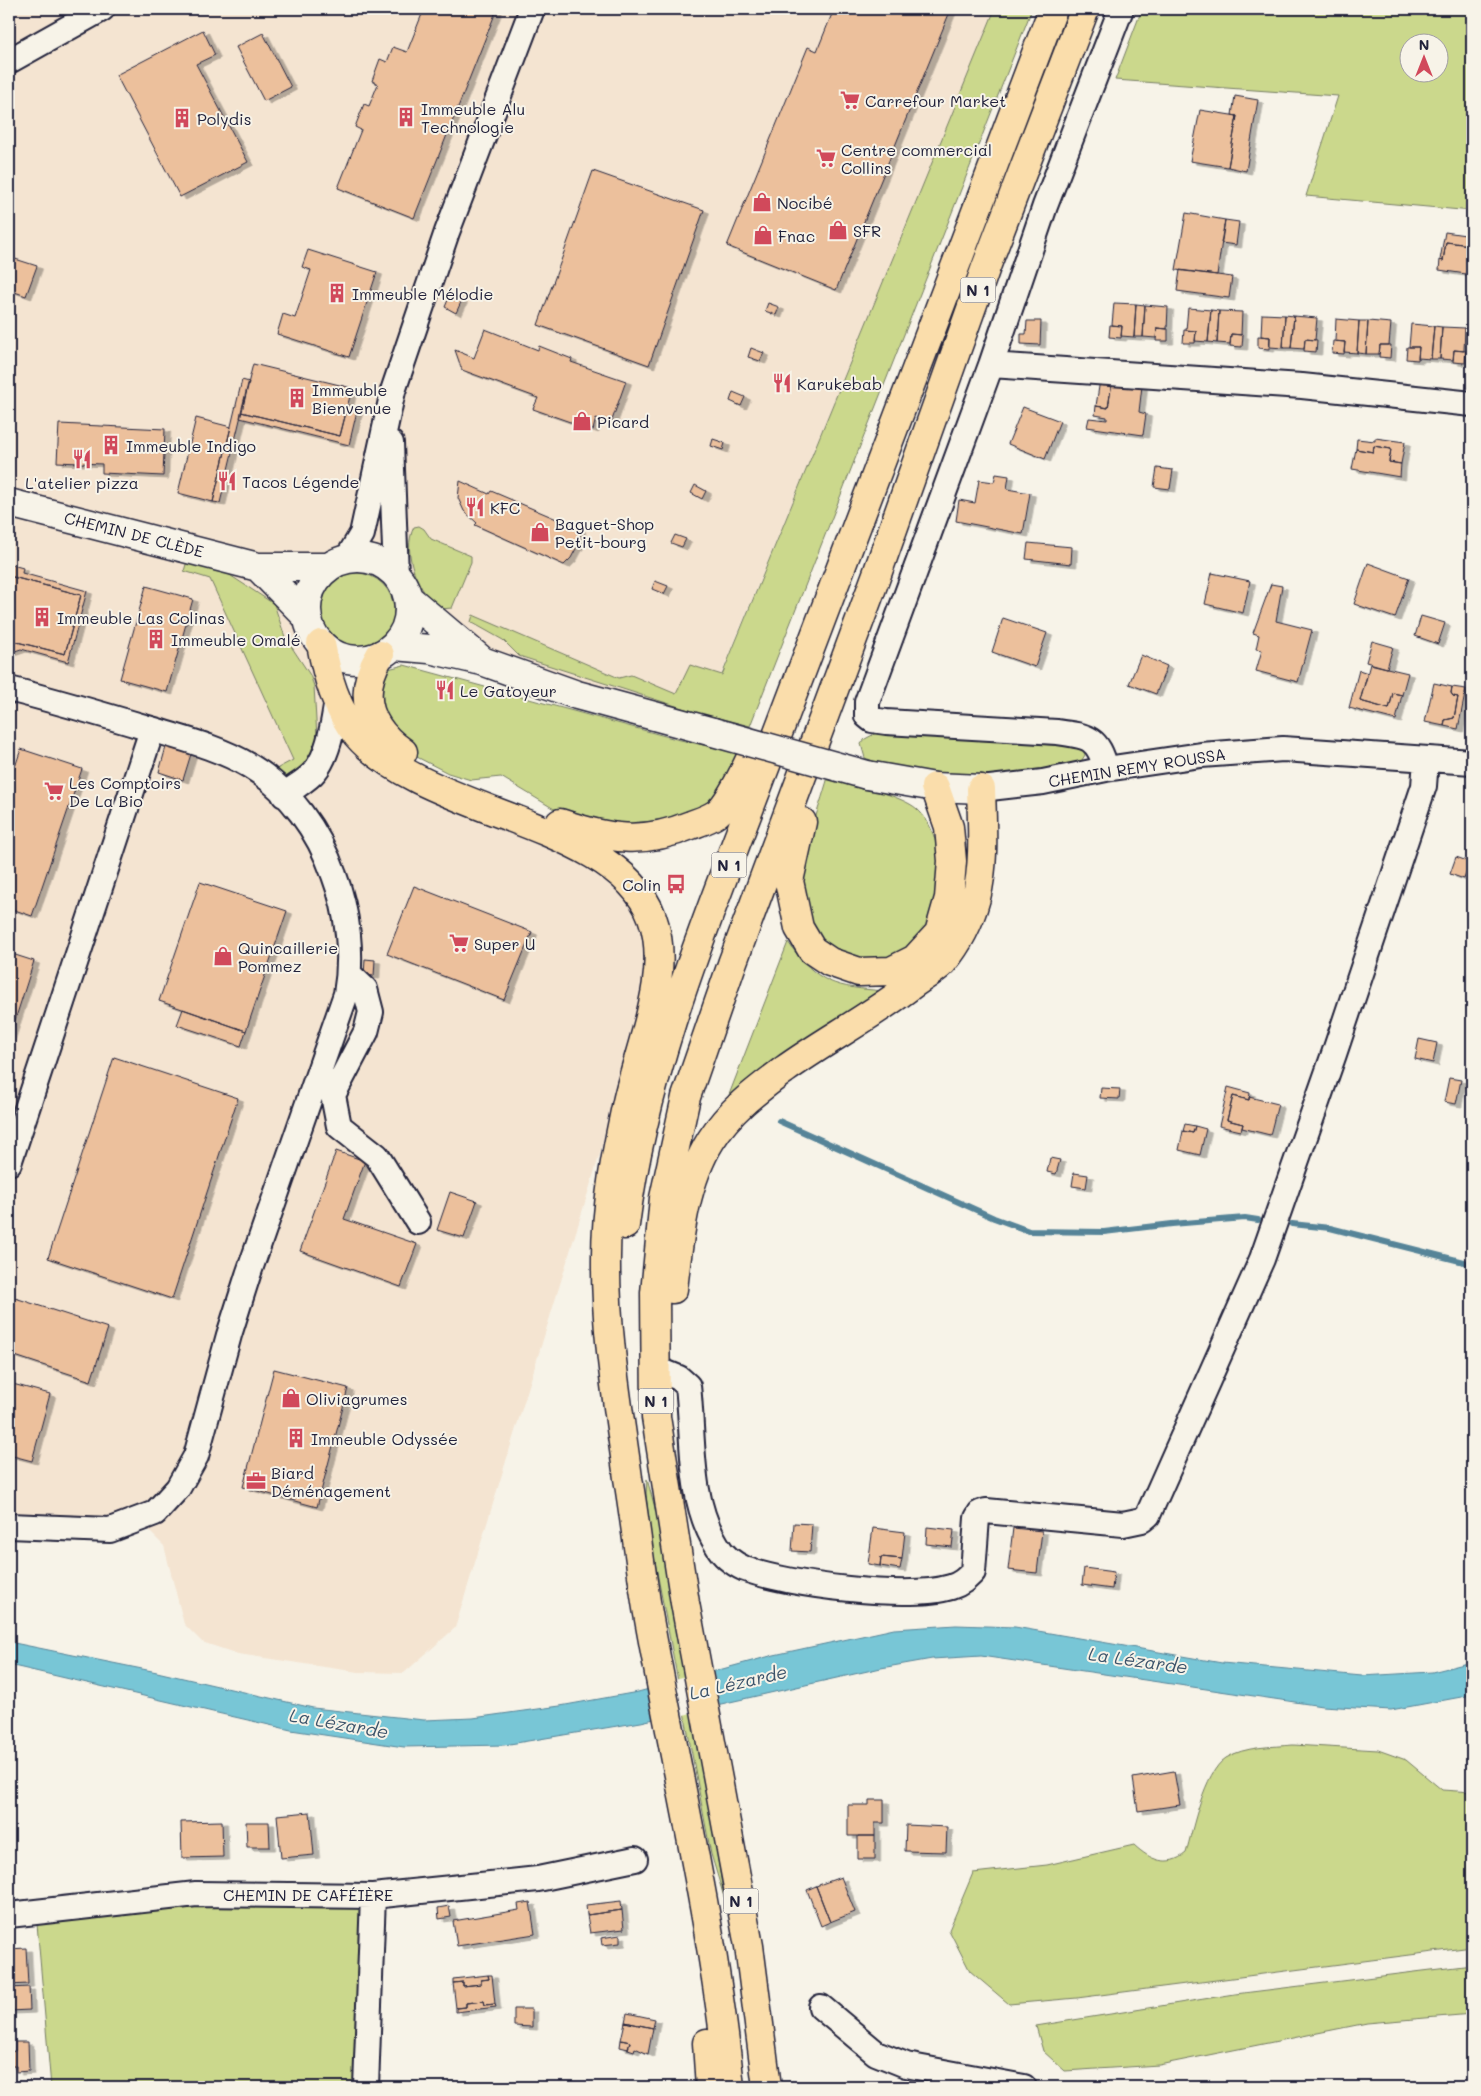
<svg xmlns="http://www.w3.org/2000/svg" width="1481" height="2096" font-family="Mali,sans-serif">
  <defs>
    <filter id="shadow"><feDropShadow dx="5.5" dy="3" stdDeviation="0" flood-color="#0004"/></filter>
  </defs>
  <rect width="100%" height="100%" fill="#f7f3e8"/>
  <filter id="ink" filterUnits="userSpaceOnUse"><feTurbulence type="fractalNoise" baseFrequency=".02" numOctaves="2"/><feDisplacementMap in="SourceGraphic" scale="10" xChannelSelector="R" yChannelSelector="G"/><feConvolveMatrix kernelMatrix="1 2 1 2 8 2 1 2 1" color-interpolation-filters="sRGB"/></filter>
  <g filter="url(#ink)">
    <path fill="#f4e4d1" d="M9,9H996L721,675L700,711L680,724L482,661L404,587L396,575L385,566L370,560L358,558L318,577L311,589L307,603L309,624L321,644L355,733L623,876L651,956L601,1150L455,1628L404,1673L358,1672L238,1654L202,1642L184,1624L164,1546L148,1530L9,1526Z"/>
    <path fill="#cbd88c" stroke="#767d64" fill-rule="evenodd" d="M995,9H1032L750,726L698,713L519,656L503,640L471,622L473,615L619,678L631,675L676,694L690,665L722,675Z
      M1142,9H1472V211L1306,196L1338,96L1115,80ZM1408,42H1438V72H1408Z
      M419,526L424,529L431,539L471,556V562L452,608L441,609C418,594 401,552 414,527Z
      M187,561L222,570L274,604L285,637L310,675L314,686L317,737L314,760L286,781L276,773L278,768L293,760L210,579L184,571Z
      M318 611a38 38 0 1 1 76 0a38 38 0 1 1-76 0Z
      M404,665L676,739L744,754L714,797L698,813L633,828L569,818L501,777L471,780L448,773L415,756L387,732L379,683L388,669Z
      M878,732L1066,746L1083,750L1085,755L1079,765C1022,773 962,783 904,773C891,771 878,762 865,758L861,744L865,739Z
      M828,777C848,782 903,796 917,809C951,839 944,922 907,949C880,968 838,959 816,937C811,932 809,920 806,912C804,906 800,898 800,891C801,853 818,813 828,777Z
      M788,942C818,985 836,987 885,991L727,1100Z
      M647,1479L660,1526L688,1679L678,1681L651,1541L646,1494Z
      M694,1710L724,1897L711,1854L684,1712Z
      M1293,1745L1378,1750L1406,1760L1442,1790L1472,1792V1947L1077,1998L1009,2004L970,1971L949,1930L973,1873L1047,1865L1134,1845C1150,1860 1168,1868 1186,1853C1193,1829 1204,1772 1226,1758C1245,1746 1272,1747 1293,1745Z
      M373,1896L366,2087H51L36,1912Z
      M1472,1965V2014L1367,2023L1159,2065L1065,2071L1043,2051L1036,2026L1235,1994Z"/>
    <path fill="#78c6d6" stroke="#568498" d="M956,1625L1015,1627L1222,1663L1362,1676L1432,1672L1472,1662V1695L1391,1710L1322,1706L981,1656L932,1659L881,1668L641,1722L504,1745L404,1747L291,1730L9,1665V1642L157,1672L313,1708L424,1720L473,1718L560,1706L638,1692L774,1655L894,1629Z"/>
    <path fill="#f7f3e8" d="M713,1669L720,1706L655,1722L648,1686Z"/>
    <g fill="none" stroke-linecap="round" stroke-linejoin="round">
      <path stroke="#568498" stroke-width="6" d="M779,1121L994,1218L1029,1231L1104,1232L1172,1224L1245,1218L1258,1220
        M1292,1224L1330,1228L1472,1264"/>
    </g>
    <path fill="#ecc09c" stroke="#22223b" filter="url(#shadow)" d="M424,9H497L414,218L338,188L361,130L355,127L364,104L369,106L378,84L372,81L380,59L387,62L393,47L407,52Z
      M834,9H951L836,290L727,246L808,47L817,51Z
      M203,30L215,55L196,64L248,162L180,197L116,75Z
      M263,33L291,87L264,101L236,47Z
      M1235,96L1258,100L1246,171L1228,167L1237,116L1232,115Z
      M1200,110L1237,116L1228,167L1190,161Z
      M593,171L704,210L649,365L538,325Z
      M1186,213L1225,220L1217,275L1176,270Z
      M1225,220L1239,222L1236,245L1221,243Z
      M1445,232L1472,236L1470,245L1446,242L1443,261L1440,260Z
      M1446,242L1470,245L1466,274L1439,270L1440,260L1443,261Z
      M308,250L377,272L349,357L277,334L283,314L295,318L311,270L302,267Z
      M9,257L37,266L26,296L9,290Z
      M1180,270L1232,277L1229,298L1177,291Z
      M450,295L462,300L456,313L445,307Z
      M768,303L779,307L776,315L765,311Z
      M1114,303L1136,304L1134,337L1121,336L1122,326L1112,325Z
      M1136,304L1145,305L1143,337H1134Z
      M1145,305L1168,307L1167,329L1157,328L1156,338L1143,337Z
      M1188,308L1211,310L1208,342L1195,341L1196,331L1186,330Z
      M1211,310L1219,311L1217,343L1208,342Z
      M1219,311L1242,312L1241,335L1231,334L1230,344L1217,343Z
      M1262,314L1285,315L1283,348L1270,347V337L1261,336Z
      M1285,315L1294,316L1291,348H1283Z
      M1294,316L1317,318L1315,340L1305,339L1304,349L1291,348Z
      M1336,319L1359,321L1357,353L1344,352L1345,342L1335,341Z
      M1027,321H1041L1040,345L1021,344V334H1026Z
      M1359,321H1368L1366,354L1357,353Z
      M1368,321L1391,323L1389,345H1380L1379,354H1366Z
      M1411,324L1434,326L1431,359L1418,358L1419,347H1409Z
      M1110,325L1122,326L1121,338L1109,337Z
      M1434,326L1442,327L1440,359H1431Z
      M1442,327L1465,328L1464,351L1454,350L1453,360L1440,359Z
      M1157,328L1168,329V341H1156Z
      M485,329L538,350L539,346L572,359L571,362L626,381L611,423L596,418L593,430L533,409L538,398L462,370L455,350L474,358Z
      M1184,330L1196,331L1195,343H1183Z
      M1231,334L1243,335L1242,347L1230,346Z
      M1258,336L1270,337L1269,349L1258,348Z
      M1305,339L1317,340L1316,352L1304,351Z
      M1333,341L1345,342L1344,354L1332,353Z
      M1380,345H1391L1390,358L1379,357Z
      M1407,347H1419L1418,360L1406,359Z
      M751,348L764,353L760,361L748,357Z
      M1454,350L1466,351L1465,363L1453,362Z
      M253,364L352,388L340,436L241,412Z
      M242,380L249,382L220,503L213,502Z
      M1100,380L1112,382L1108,408L1096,406Z
      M1112,382L1142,386L1139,412L1146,414L1143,435L1087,427L1089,418L1107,420V417L1095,415L1096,406L1108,408Z
      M733,392L745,397L741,406L730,401Z
      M1023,407L1060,421L1045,459L1008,444Z
      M347,409L357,411L349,445L240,418L241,412L340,436Z
      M196,418L231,427L213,502L178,493Z
      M59,424L165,429L163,476L102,473V464L57,462Z
      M1375,438L1405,442L1401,464L1389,462L1391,449L1374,446L1373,452L1356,449L1357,439L1375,441Z
      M713,439L725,443L723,450L711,446Z
      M1374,446L1391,449L1389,462L1401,464L1400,477L1352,469L1356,449L1373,452Z
      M1157,468L1173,470L1170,489L1154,487Z
      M996,474L1009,476L1007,489L1030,493L1023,534L956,521L959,500L975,503L979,480L994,482Z
      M460,481L489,494L491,491L580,529L579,543L571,558L564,565L475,525L477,523L464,511L458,498Z
      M695,485L706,491L702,499L691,493Z
      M675,535L686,539L682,547L671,543Z
      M1028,543L1072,547L1071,564L1026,559Z
      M1368,563L1409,578L1395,618L1354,604Z
      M9,564L23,568L22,573L87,591L68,662L21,649L9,653V640L65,654L81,595L9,576Z
      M1212,573L1250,581L1243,613L1205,604Z
      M9,576L81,595L65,654L9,640Z
      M655,581L668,586L664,594L652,589Z
      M1271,584L1282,586L1276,621L1312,630L1298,682L1256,671L1262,650L1256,649L1259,635L1253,633Z
      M146,586L193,599L167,692L120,679Z
      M1421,616L1445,623L1438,644L1415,636Z
      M1003,618L1047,633L1035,667L992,652Z
      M1372,641L1393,647L1387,668L1366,662Z
      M1141,655L1167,666L1156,694L1129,684Z
      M1370,664L1408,673L1402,695L1393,693L1389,709L1360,701Z
      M1359,670L1368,673L1360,701L1389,709L1393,693L1402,695L1396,720L1349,708Z
      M1434,683L1452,687L1451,693L1453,696L1458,697L1454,718L1445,720L1444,726L1425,722Z
      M1452,687L1466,689L1458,729L1444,726L1445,720L1454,718L1458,697L1453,696L1451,693Z
      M166,747L191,754L183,780L159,772Z
      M21,749L82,769L32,916L9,908V785Z
      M1456,857L1470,862L1464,879L1450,874Z
      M200,882L287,911L246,1031L159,1001Z
      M414,886L532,932L504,1000L387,954Z
      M9,953L34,961L9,1039Z
      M365,959L375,960L374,976L364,975Z
      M183,1009L246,1031L241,1046L177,1025Z
      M1419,1039L1437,1043L1433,1063L1415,1059Z
      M114,1057L238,1098L172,1299L48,1258Z
      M1449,1078L1461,1080L1456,1104L1444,1102Z
      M1228,1087L1250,1093L1249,1100L1233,1096L1227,1120L1243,1124L1241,1131L1219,1126Z
      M1101,1088L1120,1089L1119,1099L1100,1098Z
      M1233,1096L1249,1100V1097L1278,1104L1270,1135L1242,1128L1243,1124L1227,1120Z
      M1185,1124L1195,1126L1193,1133L1183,1131Z
      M1195,1126L1206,1129L1200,1155L1179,1150L1183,1131L1193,1133Z
      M336,1151L365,1161L344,1219L417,1244L401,1287L300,1251Z
      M1050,1158L1060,1160L1056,1174L1047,1172Z
      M1074,1173L1088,1175L1086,1188L1072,1186Z
      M450,1192L477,1201L464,1238L437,1230Z
      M9,1296L108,1328L91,1381L9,1354Z
      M274,1369L348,1388L317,1507L243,1487Z
      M9,1383L50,1394L32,1461L9,1455Z
      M794,1523L812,1524L810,1552L792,1551Z
      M927,1527L954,1530L952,1547L926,1544Z
      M873,1528L905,1532L902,1559L881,1557L880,1566L868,1564Z
      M1013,1528L1042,1531L1037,1573L1008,1570Z
      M881,1557L902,1559L900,1569L880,1566Z
      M1084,1568L1114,1572L1112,1589L1082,1585Z
      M1174,1771L1180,1805L1138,1811L1133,1778Z
      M869,1800H884V1823H875V1836H848V1805H869Z
      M310,1812L314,1855L281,1858L277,1815Z
      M222,1821L223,1857L182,1858L181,1822Z
      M246,1822H269L270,1847H247Z
      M906,1825L947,1827L946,1852L905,1851Z
      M858,1836H875V1859H858Z
      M841,1877L855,1912L830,1922L816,1886Z
      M816,1886L830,1922L821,1926L807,1890Z
      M621,1901L622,1910L587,1915L586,1905Z
      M530,1902L535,1934L457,1946L453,1921L519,1910L518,1904Z
      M449,1906L451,1917L439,1919L438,1908Z
      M622,1910L624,1929L590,1933L587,1915Z
      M620,1935V1943L602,1945L601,1938Z
      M26,1948L28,1984L9,1985V1949Z
      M488,1975H492L495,2004L485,2005L484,2001L466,2003V2007L456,2008L453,1983L463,1982V1986L481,1984V1980L489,1979Z
      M488,1975L489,1979L481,1980V1984L463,1986V1982L453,1983V1979Z
      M29,1987L30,2010L9,2011V1988Z
      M484,2001L485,2005L495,2004L496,2007L456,2012V2008L466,2007V2003Z
      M514,2009H532V2027L514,2026Z
      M627,2013L655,2019L653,2028L625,2022Z
      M625,2022L653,2028L648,2054L635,2048L634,2051L628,2049L630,2042L621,2040Z
      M621,2040L630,2042L628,2049L620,2047Z
      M15,2042H28L29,2071L16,2072V2066H9V2052L15,2051Z"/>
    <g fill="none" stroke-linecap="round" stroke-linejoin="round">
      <defs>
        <path id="street" d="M9,61L102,9
          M991,365L1302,386L1472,404
          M391,443L396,575
          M347,559L362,534L393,391L447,232L532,9
          M9,689C57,701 104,715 151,729C184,739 220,748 250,766C290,790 319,832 334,875C348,912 353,955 346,994L248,1275L229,1335L196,1456L178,1488L155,1513L110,1530L9,1526
          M1106,769C1098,737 1088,736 1057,732L886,722L872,720L867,716V702L991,365L1045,206L1121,9
          M981,789L1043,782L1106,769L1201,755L1283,749L1472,762
          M284,795C294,787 308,780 315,771C330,752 333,723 337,700
          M350,975L365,989L371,1012L366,1032L333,1095L339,1126L377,1156L418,1222
          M9,1163L152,730
          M662,1371L679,1378L688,1386C694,1437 688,1500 717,1545C723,1556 734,1564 745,1569C788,1585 908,1600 951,1587C961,1584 966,1579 973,1572L977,1518L980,1513L986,1511L1123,1524L1142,1520L1148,1515L1262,1259L1334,1054L1424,786L1426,759
          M9,1915L196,1894L373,1896L538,1879L635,1859
          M821,2007L876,2053L906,2065L1024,2087
          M366,2087L373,1896"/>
        <path id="secondary" d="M9,503L258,567H329
          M307 609a51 51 0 1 1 102 0a51 51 0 1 1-102 0Z
          M258,567L307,617
          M408,598L479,658
          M394,646L429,649L482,661L577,695L713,732
          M867,775L935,787L981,789"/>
        <path id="highway" d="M321,644C327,676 336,709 357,735C426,815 617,821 652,917C673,974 639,1046 627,1102C616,1153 606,1205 606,1257C605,1331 618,1405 628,1478C635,1521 640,1565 647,1608C675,1768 714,1926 730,2087
          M380,655C357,693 367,727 403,752
          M802,822L789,881L799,928L812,950L830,962L859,972L891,971L915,959L939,933L949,898L952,861L949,827L935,787
          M560,823C608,839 643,845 691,825C699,822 709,819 716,814C729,805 750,761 756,745
          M625,1225C646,1059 714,904 772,749C864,501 959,255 1053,9
          M673,1289C679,1239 684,1183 711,1140C730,1110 756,1091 784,1070C826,1040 872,1016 913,984C923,977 935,970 943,962C958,944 970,920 976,898C985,864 982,824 981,789
          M707,2043L710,2087
          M767,2087L749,1946L685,1603L656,1417L655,1293L664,1198L686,1097L732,964L877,574L986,267L1085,9"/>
      </defs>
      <use href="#street" stroke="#22223b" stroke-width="28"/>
      <use href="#secondary" stroke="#22223b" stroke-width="31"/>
      <use href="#highway" stroke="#22223b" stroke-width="31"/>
      <use href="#street" stroke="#f7f3e8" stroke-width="24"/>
      <use href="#secondary" stroke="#f7f3e8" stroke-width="28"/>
      <use href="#highway" stroke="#faddab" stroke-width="28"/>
      <defs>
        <path id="secondary-bridge" d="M713,732L867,775"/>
      </defs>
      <use href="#secondary-bridge" stroke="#22223b" stroke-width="31" stroke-linecap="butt"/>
      <use href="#secondary-bridge" stroke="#f7f3e8" stroke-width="28"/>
    </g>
  </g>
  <defs>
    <symbol id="supermarket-bare" viewBox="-9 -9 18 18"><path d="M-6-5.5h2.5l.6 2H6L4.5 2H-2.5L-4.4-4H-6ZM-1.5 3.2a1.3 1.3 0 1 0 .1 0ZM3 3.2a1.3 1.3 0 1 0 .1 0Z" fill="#d1495b" stroke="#f7f3e8" stroke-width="2.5" paint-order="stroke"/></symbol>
    <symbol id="building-bare" viewBox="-9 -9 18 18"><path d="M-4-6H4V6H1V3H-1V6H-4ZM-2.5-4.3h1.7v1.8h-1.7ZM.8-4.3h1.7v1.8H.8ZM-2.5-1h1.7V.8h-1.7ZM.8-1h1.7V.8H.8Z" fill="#d1495b" stroke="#f7f3e8" stroke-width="2.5" paint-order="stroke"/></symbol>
    <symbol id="shop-bare" viewBox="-9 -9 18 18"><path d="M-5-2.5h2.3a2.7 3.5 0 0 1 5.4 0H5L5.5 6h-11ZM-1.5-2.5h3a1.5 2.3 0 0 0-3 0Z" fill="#d1495b" stroke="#f7f3e8" stroke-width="2.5" paint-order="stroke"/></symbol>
    <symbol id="restaurant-bare" viewBox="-9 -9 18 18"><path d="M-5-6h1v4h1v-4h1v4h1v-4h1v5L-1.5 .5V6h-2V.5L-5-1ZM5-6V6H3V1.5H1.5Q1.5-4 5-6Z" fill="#d1495b" stroke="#f7f3e8" stroke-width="2.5" paint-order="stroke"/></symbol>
    <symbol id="bus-bare" viewBox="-9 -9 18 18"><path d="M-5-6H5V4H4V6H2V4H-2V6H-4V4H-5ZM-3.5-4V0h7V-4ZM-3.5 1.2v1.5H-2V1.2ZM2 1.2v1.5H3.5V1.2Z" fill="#d1495b" stroke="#f7f3e8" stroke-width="2.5" paint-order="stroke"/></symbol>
    <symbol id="office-bare" viewBox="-9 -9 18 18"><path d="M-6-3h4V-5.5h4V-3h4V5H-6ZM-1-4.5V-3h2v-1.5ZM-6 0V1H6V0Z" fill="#d1495b" stroke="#f7f3e8" stroke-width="2.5" paint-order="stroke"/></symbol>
  </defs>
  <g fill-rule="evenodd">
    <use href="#supermarket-bare" x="836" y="86" width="28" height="28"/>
    <use href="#building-bare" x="392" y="103" width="28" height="28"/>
    <use href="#building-bare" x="168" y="104" width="28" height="28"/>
    <use href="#supermarket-bare" x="812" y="144" width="28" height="28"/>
    <use href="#shop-bare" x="748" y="188" width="28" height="28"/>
    <use href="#shop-bare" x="824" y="216" width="28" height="28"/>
    <use href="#shop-bare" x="749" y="221" width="28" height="28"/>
    <use href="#building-bare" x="323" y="279" width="28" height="28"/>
    <use href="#restaurant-bare" x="768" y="369" width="28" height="28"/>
    <use href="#building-bare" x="283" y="384" width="28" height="28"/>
    <use href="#shop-bare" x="568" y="407" width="28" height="28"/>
    <use href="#building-bare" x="97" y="431" width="28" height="28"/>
    <use href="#restaurant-bare" x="68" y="445" width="28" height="28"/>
    <use href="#restaurant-bare" x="213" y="467" width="28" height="28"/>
    <use href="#restaurant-bare" x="461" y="493" width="28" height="28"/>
    <use href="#shop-bare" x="526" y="518" width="28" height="28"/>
    <use href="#building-bare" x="28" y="603" width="28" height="28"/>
    <use href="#building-bare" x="142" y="625" width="28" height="28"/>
    <use href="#restaurant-bare" x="431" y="676" width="28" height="28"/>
    <use href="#supermarket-bare" x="40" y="777" width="28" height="28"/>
    <use href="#bus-bare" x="662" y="870" width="28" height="28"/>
    <use href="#supermarket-bare" x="445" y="929" width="28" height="28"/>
    <use href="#shop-bare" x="209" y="942" width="28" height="28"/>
    <use href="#shop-bare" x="277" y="1384" width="28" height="28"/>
    <use href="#building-bare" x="282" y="1424" width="28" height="28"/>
    <use href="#office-bare" x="242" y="1467" width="28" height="28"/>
  </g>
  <g text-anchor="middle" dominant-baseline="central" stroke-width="4" stroke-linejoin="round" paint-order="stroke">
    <g fill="#f7f3e8" stroke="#62616f" stroke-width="1">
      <rect x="960.5" y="277.5" width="35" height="25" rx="4"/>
      <rect x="711.5" y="852.5" width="35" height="25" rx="4"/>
      <rect x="638.5" y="1388.5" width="35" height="25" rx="4"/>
      <rect x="723.5" y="1888.5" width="35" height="25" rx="4"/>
    </g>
    <g font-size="15" font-weight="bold" fill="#22223b">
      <text x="978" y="290">N 1</text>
      <text x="729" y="865">N 1</text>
      <text x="656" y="1401">N 1</text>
      <text x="741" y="1901">N 1</text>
    </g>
    <g font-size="16" fill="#22223b" stroke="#f7f3e8" text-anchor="start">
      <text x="865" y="100">Carrefour Market</text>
      <text x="421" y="108">Immeuble Alu<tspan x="421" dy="18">Technologie</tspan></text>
      <text x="197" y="118">Polydis</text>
      <text x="841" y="149">Centre commercial<tspan x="841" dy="18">Collins</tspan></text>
      <text x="777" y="202">Nocibé</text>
      <text x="853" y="230">SFR</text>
      <text x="778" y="235">Fnac</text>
      <text x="352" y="293">Immeuble Mélodie</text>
      <text x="797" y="383">Karukebab</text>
      <text x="312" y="389">Immeuble<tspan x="312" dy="18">Bienvenue</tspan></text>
      <text x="597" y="421">Picard</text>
      <text x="126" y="445">Immeuble Indigo</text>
      <text x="242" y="481">Tacos Légende</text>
      <text x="82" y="482" text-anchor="middle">L'atelier pizza</text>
      <text x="490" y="507">KFC</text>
      <text x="555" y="523">Baguet-Shop<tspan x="555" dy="18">Petit-bourg</tspan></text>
      <text x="57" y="617">Immeuble Las Colinas</text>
      <text x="171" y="639">Immeuble Omalé</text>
      <text x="460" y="690">Le Gatoyeur</text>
      <text x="69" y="782">Les Comptoirs<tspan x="69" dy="18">De La Bio</tspan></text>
      <text x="661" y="884" text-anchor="end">Colin</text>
      <text x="474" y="943">Super U</text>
      <text x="238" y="947">Quincaillerie<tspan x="238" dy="18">Pommez</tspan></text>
      <text x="306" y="1398">Oliviagrumes</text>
      <text x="311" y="1438">Immeuble Odyssée</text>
      <text x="271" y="1472">Biard<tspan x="271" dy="18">Déménagement</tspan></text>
    </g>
    <g font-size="16" fill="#22223b" stroke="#f7f3e8">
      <text transform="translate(134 534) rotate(14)">CHEMIN DE CLÈDE</text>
      <text transform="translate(1137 767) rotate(-9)">CHEMIN REMY ROUSSA</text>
      <text x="308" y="1894">CHEMIN DE CAFÉIÈRE</text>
    </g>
    <g font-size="18" font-style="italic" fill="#3c536a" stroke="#f7f3e8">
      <text transform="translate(1138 1660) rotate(8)">La Lézarde</text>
      <text transform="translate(738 1682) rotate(-13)">La Lézarde</text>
      <text transform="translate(339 1723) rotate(10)">La Lézarde</text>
    </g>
  </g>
  <rect width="1481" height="2096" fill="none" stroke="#f7f3e8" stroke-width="30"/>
  <rect x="15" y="15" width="1451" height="2066" fill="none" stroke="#22223b" stroke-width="2" filter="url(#ink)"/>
  <g transform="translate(1424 58)"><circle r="24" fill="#f7f3e8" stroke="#a29fa3"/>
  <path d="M0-4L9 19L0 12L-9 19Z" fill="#d1495b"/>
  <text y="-8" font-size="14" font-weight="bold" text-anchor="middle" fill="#22223b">N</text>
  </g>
</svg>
